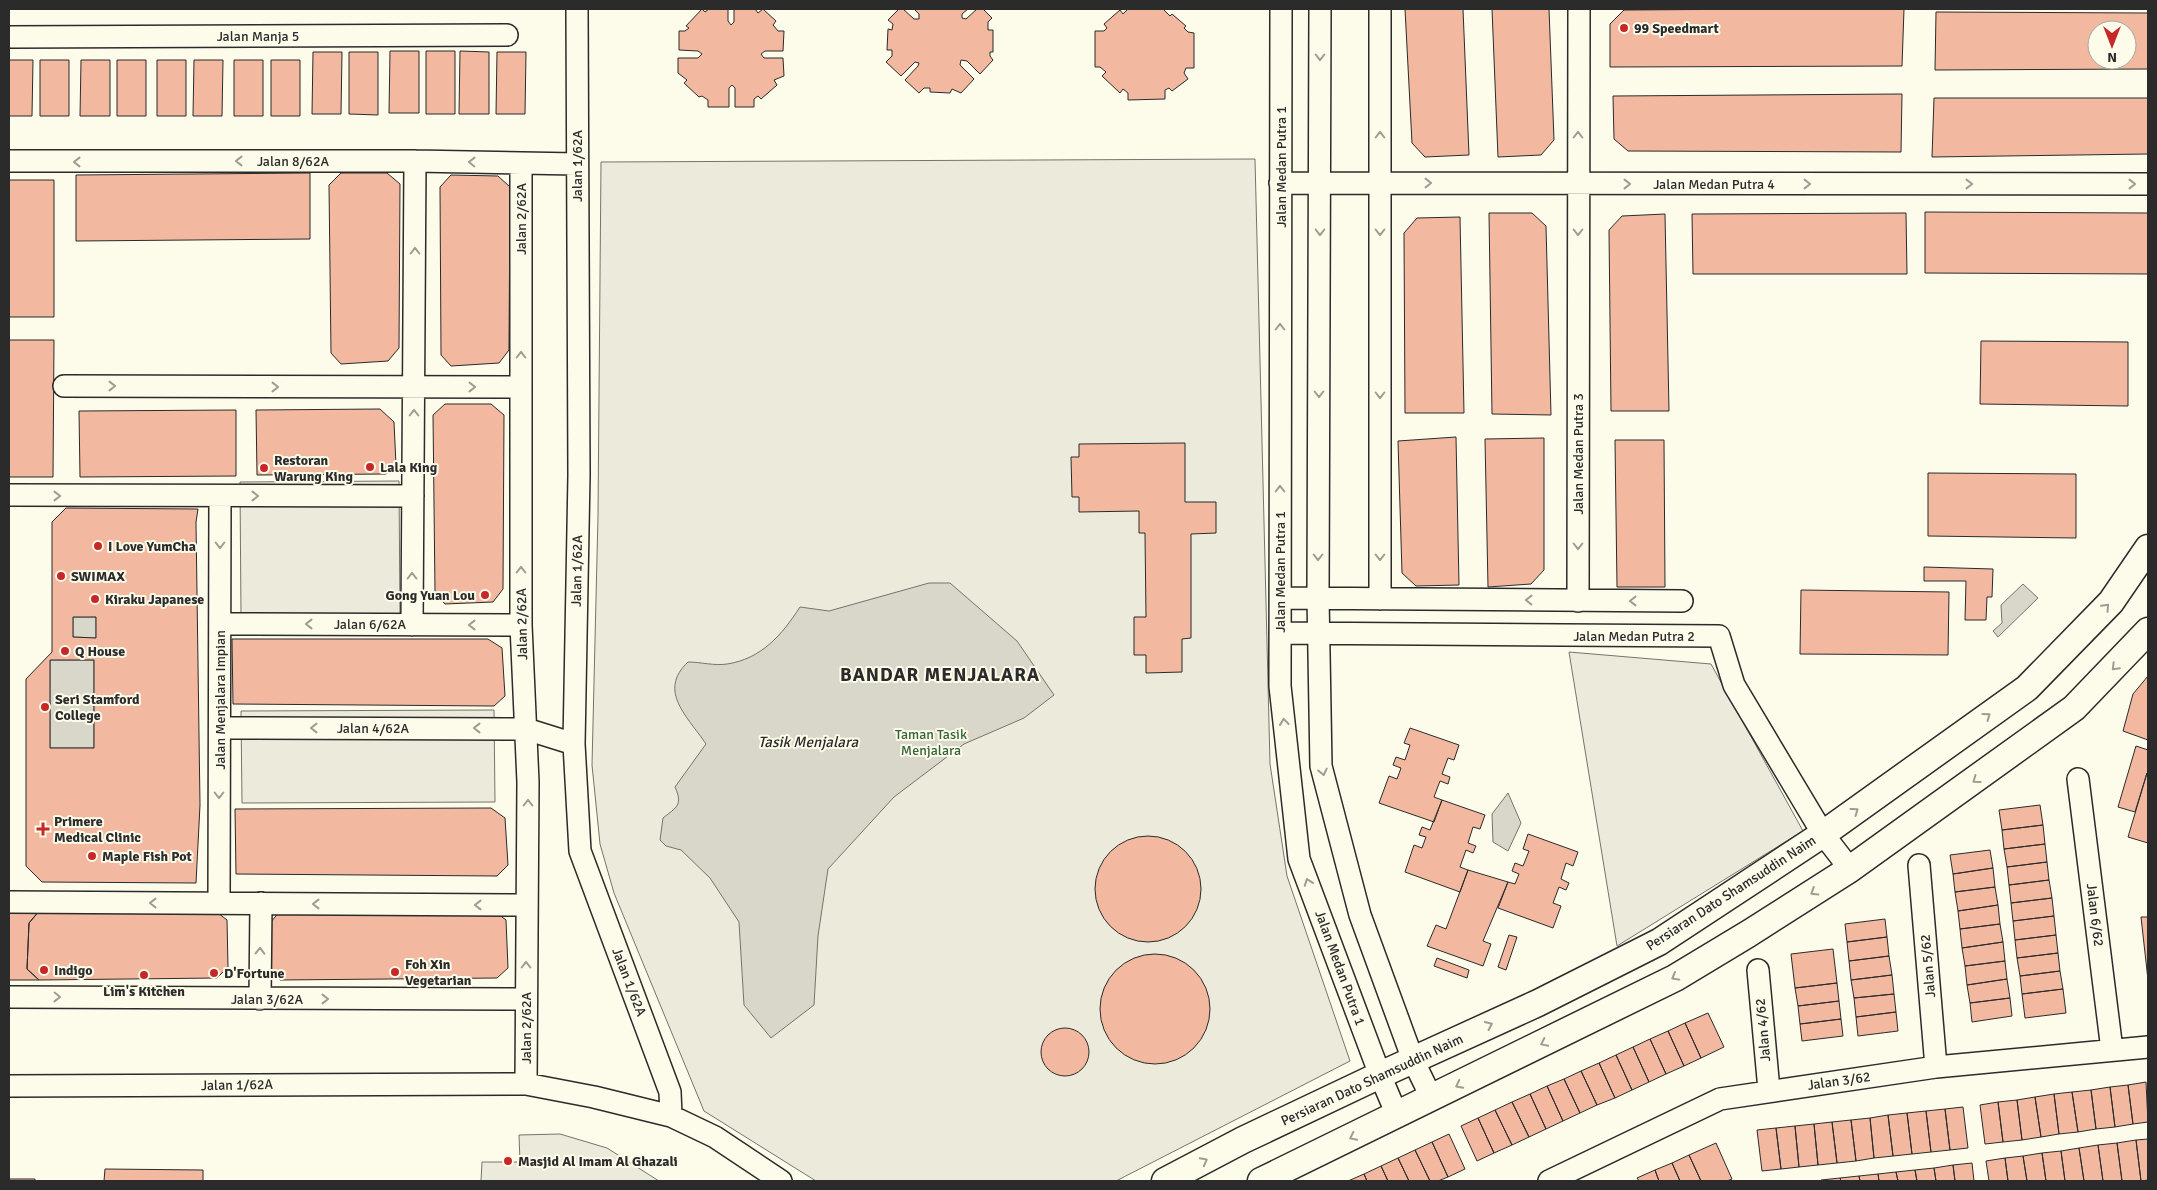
<svg xmlns="http://www.w3.org/2000/svg" width="2157" height="1190" font-family="Signika,sans-serif">
  <rect width="100%" height="100%" fill="#fdfbea"/>
  <path fill="#ecebdb" stroke="#74746e" d="M1255,159L1270,764L1287,876L1350,1061L1116,1181H816L704,1111L614,893L600,844L592,765L598,516L601,162Z
    M1569,652L1711,664L1803,831L1617,946Z"/>
  <path fill="#eceadb" stroke="#74746e" d="M399,481L400,617H241L240,482Z
    M494,710L495,802L242,803L241,711Z
    M560,1134L607,1148L659,1181H481L482,1162H520L519,1135Z"/>
  <path fill="#d8d7c9" stroke="#74746e" d="M929,583H950L1017,641L1054,695L1024,718L964,744L894,797L828,869L818,936L814,1005L771,1038L744,1005L739,922L710,878L681,850L666,846L660,840L663,818C677,807 683,805 675,787L706,744C688,717 657,691 688,662C701,662 714,666 727,664C761,659 782,635 800,607L829,611Z
    M2023,584L2038,598L1998,637L1993,631L2002,623L2001,605Z
    M73,617H96V638L73,637Z
    M50,660H94V748H50Z
    M1508,793L1521,823L1508,851L1493,842L1492,814Z"/>
  <path fill="#f2b8a0" stroke="#2b2b2b" fill-rule="evenodd" d="M702,9L705,12L709,9H728V21L731,25L734,22V9H755L758,13L763,9L776,21L773,25L778,31H784L783,51H765L761,54L764,58H783L784,76L774,80L777,85L761,99L758,96L754,99V107H735V88L732,85L729,88V107H708V100L702,96L699,97L684,83L687,80L678,73V58H698L702,54L698,51L679,50V31H685L689,28L686,26Z
    M899,9H903L914,19H919V14L914,9H968L962,14V18L966,19L977,9H983L992,18L988,22V30H993V52H990V56L993,60L980,74L967,61L961,60L960,65L974,79L961,93L952,89L950,93L930,92V88H924L919,93L905,80L918,66L919,63L915,62L901,76L886,62L892,56V50H887L888,29L892,30L893,24L888,20Z
    M1128,9H1163L1170,16L1172,14L1186,26L1184,28L1188,32L1194,33V68H1186L1184,73L1188,79L1172,91L1169,88L1165,90V99L1128,100V93L1123,89L1120,93L1102,76L1106,72L1100,67H1095V31H1104L1107,28L1104,24L1120,10L1123,14Z
    M1405,9H1463L1469,155L1425,157L1412,143Z
    M1492,9H1549L1554,140L1541,155L1498,157Z
    M1778,9H1904L1902,66L1610,67V24L1624,10Z
    M1936,12L2148,13V69L1935,70ZM2097,30H2127V60H2097Z
    M390,51H419V113H389Z
    M426,51H455V114H426Z
    M460,51L489,52V114H459Z
    M313,52H342L341,114H312Z
    M349,52H378V115L349,114Z
    M497,52H526L525,114H496Z
    M9,60H33L32,116H9Z
    M40,60H69V116H40Z
    M81,60H110V116H80Z
    M117,60H146V116H117Z
    M157,60H186V116H157Z
    M194,60H223L222,116H193Z
    M234,60H263V116H234Z
    M271,60H300V116H271Z
    M1902,94L1901,152L1628,151L1614,139L1613,96Z
    M1934,98H2148V154L1932,157Z
    M310,173V239L76,241V175Z
    M341,173H387L400,184L399,348L388,361L341,364L331,353L329,185Z
    M451,175L498,176L510,187L509,350L499,363L451,366L441,355L440,187Z
    M9,180H54V317H9Z
    M1925,212L2148,213V274L1925,273Z
    M1489,213H1532L1546,226L1551,415L1492,414Z
    M1906,213L1907,274H1693L1692,214Z
    M1665,214L1669,411H1611L1609,230L1622,216Z
    M1460,217L1464,413H1405L1404,233L1417,218Z
    M9,340H54L53,477H9Z
    M1981,341L2128,342V406L1980,404Z
    M445,404H491L504,415L503,589L493,602L445,604L435,593L433,415Z
    M380,409L394,422L396,465L386,474L257,475L256,410Z
    M236,410V476L80,477L79,411Z
    M1456,437L1459,585L1416,586L1402,573L1398,441Z
    M1544,438V570L1531,584L1488,587L1485,439Z
    M1615,440H1664L1665,587H1617Z
    M1185,443V502H1216V533L1191,534V638L1182,639V672L1146,673V655H1134V617H1146L1145,533H1139V511L1079,512V497H1072L1071,457H1079V444Z
    M1928,473L2076,474V538L1928,536Z
    M66,508L198,509L196,522L200,805L196,883L42,882L26,866V679L52,652V522ZM73,617H96V638L73,637ZM50,660H94V748H50Z
    M1924,567L1993,569L1992,597H1987L1986,620H1965L1966,581H1924Z
    M1801,590L1949,592L1948,655L1800,654Z
    M232,639H488L502,648L505,696L494,706L233,704Z
    M2148,676V740L2123,731L2133,694Z
    M1410,728L1459,745L1454,760L1448,758L1442,774L1450,777L1448,784L1440,781L1434,797L1442,800L1434,822L1379,803L1389,776L1397,779L1401,768L1393,765L1396,757L1405,760L1410,745L1404,743Z
    M2136,746L2148,750V773H2147L2135,812L2118,807Z
    M2147,773H2148V843L2128,837Z
    M1442,800L1485,815L1480,829L1473,827L1468,843L1476,846L1473,853L1466,850L1460,867L1468,870L1460,892L1405,872L1414,845L1422,848L1426,837L1419,835L1422,827L1430,830Z
    M2040,805L2043,825L2002,830L1999,810Z
    M491,808L505,818L508,865L497,876L236,874L235,809Z
    M2043,825L2045,844L2004,849L2002,830Z
    M1528,834L1578,852L1573,866L1566,863L1561,879L1569,883L1566,890L1559,887L1553,903L1561,906L1553,928L1498,908L1508,882L1515,884L1519,874L1512,871L1515,863L1523,866L1529,851L1523,849Z
    M1095 889a53 53 0 1 1 106 0a53 53 0 1 1-106 0Z
    M2045,844L2047,862L2007,867L2004,849Z
    M1990,850L1993,868L1953,874L1950,855Z
    M2047,862L2049,880L2009,885L2007,867Z
    M1993,868L1995,887L1955,892L1953,874Z
    M1468,870L1508,882L1483,941L1491,944L1483,966L1427,946L1436,925L1446,929Z
    M2049,880L2052,898L2011,903L2009,885Z
    M1995,887L1998,905L1958,911L1955,892Z
    M2052,898L2054,916L2013,921L2011,903Z
    M1998,905L2000,924L1960,929L1958,911Z
    M40,910H214L227,920L228,967L217,978L39,980L27,969L29,923Z
    M40,910L29,923L27,969L39,980H9V911Z
    M281,910H493L506,920L508,968L497,978L280,980L269,969L270,923Z
    M2054,916L2056,935L2015,940L2013,921Z
    M2141,917H2148V980Z
    M1885,919L1887,937L1847,942L1845,924Z
    M2000,924L2003,942L1962,948L1960,929Z
    M1509,935L1517,937L1506,970L1498,967Z
    M2056,935L2058,953L2017,958L2015,940Z
    M1887,937L1889,956L1849,961L1847,942Z
    M2003,942L2005,961L1965,966L1962,948Z
    M1833,949L1837,983L1795,988L1791,954Z
    M2058,953L2060,971L2020,976L2017,958Z
    M1100 1009a55 55 0 1 1 110 0a55 55 0 1 1-110 0Z
    M1889,956L1892,975L1851,980L1849,961Z
    M1437,958L1469,970L1467,978L1434,966Z
    M2005,961L2007,979L1967,985L1965,966Z
    M2060,971L2063,989L2022,994L2020,976Z
    M1892,975L1894,994L1854,998L1851,980Z
    M2007,979L2010,998L1970,1003L1967,985Z
    M1837,983L1839,1001L1798,1006L1795,988Z
    M2063,989L2066,1013L2025,1018L2022,994Z
    M1894,994L1896,1012L1856,1017L1854,998Z
    M2010,998L2012,1016L1972,1022L1970,1003Z
    M1839,1001L1841,1019L1800,1024L1798,1006Z
    M1896,1012L1898,1031L1858,1036L1856,1017Z
    M1708,1013L1724,1047L1701,1058L1685,1023Z
    M1841,1019L1843,1036L1802,1041L1800,1024Z
    M1685,1023L1701,1058L1684,1066L1668,1031Z
    M1041 1052a24 24 0 1 1 48 0a24 24 0 1 1-48 0Z
    M1668,1031L1684,1066L1666,1074L1650,1039Z
    M1650,1039L1666,1074L1649,1082L1633,1047Z
    M1633,1047L1649,1082L1632,1090L1616,1055Z
    M1616,1055L1632,1090L1615,1098L1599,1063Z
    M1599,1063L1615,1098L1597,1105L1581,1071Z
    M1581,1071L1597,1105L1580,1113L1564,1079Z
    M1564,1079L1580,1113L1563,1121L1547,1086Z
    M2146,1082L2148,1122L2133,1124L2128,1085Z
    M2128,1085L2133,1124L2115,1127L2110,1087Z
    M1547,1086L1563,1121L1546,1129L1530,1094Z
    M2110,1087L2115,1127L2096,1129L2091,1090Z
    M2091,1090L2096,1129L2078,1132L2072,1092Z
    M2072,1092L2078,1132L2059,1134L2054,1094Z
    M1530,1094L1546,1129L1529,1137L1512,1102Z
    M2054,1094L2059,1134L2041,1137L2035,1097Z
    M2035,1097L2041,1137L2022,1140L2017,1100Z
    M2017,1100L2022,1140L2003,1142L1998,1102Z
    M1512,1102L1529,1137L1512,1145L1495,1110Z
    M1998,1102L2003,1142L1985,1144L1980,1105Z
    M1963,1107L1968,1148L1950,1150L1945,1109Z
    M1945,1109L1950,1150L1931,1152L1926,1111Z
    M1495,1110L1512,1145L1494,1153L1478,1118Z
    M1926,1111L1931,1152L1912,1154L1907,1113Z
    M1907,1113L1912,1154L1893,1156L1888,1115Z
    M1888,1115L1893,1156L1874,1158L1870,1118Z
    M1478,1118L1494,1153L1477,1161L1461,1126Z
    M1870,1118L1874,1158L1856,1161L1851,1120Z
    M1851,1120L1856,1161L1837,1163L1832,1122Z
    M1832,1122L1837,1163L1818,1165L1814,1124Z
    M1814,1124L1818,1165L1799,1167L1795,1126Z
    M1795,1126L1799,1167L1781,1169L1776,1128Z
    M1776,1128L1781,1169L1762,1171L1757,1130Z
    M1449,1134L1465,1169L1448,1177L1432,1142Z
    M2148,1139V1180L2141,1181L2136,1140Z
    M2136,1140L2141,1181H2122L2117,1143Z
    M1432,1142L1448,1177L1438,1181H1430L1415,1150Z
    M1716,1143L1732,1179L1727,1181H1701L1689,1155Z
    M2117,1143L2122,1181H2103L2098,1145Z
    M2098,1145L2103,1181H2084L2079,1148Z
    M2079,1148L2084,1181H2065L2061,1151Z
    M1415,1150L1430,1181H1409L1398,1158Z
    M2061,1151L2065,1181H2046L2042,1153Z
    M2042,1153L2046,1181H2027L2023,1156Z
    M1689,1155L1701,1181H1680L1672,1163Z
    M2023,1156L2027,1181H2008L2005,1158Z
    M1398,1158L1409,1181H1388L1381,1166Z
    M2005,1158L2008,1181H1989L1986,1161Z
    M1672,1163L1680,1181H1659L1655,1170Z
    M1972,1163L1974,1181H1955L1953,1165Z
    M1953,1165L1955,1181H1936L1934,1168Z
    M1381,1166L1388,1181H1367L1364,1174Z
    M1934,1168L1936,1181H1917L1915,1170Z
    M105,1169L203,1170V1181H104Z
    M1655,1170L1659,1181H1639L1637,1178Z
    M1915,1170L1917,1181H1898L1896,1172Z
    M1896,1172L1898,1181H1879L1878,1174Z
    M1364,1174L1367,1181H1348Z
    M1878,1174L1879,1181H1860L1859,1176Z
    M1859,1176L1860,1181H1841L1840,1178Z
    M1840,1178L1841,1181H1822L1821,1180Z
    M9,1179H35V1181H9Z"/>
  <g fill="none" stroke-linecap="round" stroke-linejoin="round">
    <defs>
      <path id="minor" d="M577,9L579,475L574,744L580,851L670,1092L671,1116
        M1281,9L1280,686L1299,859L1380,1075L1397,1115
        M1320,9L1318,597L1321,766L1360,915L1413,1060L1432,1099
        M1380,9V599
        M9,37L507,35
        M9,161H415L577,164
        M521,163V625L528,782L526,1084
        M1280,183L2148,184
        M64,386L521,387
        M9,495L413,496
        M1281,598L1682,601
        M1578,601L1579,9
        M220,624L521,625
        M412,625L415,161
        M1280,633L1719,636L1734,685L1823,834L1850,869
        M220,728L526,729L574,744
        M2078,779L2112,1050
        M1919,865L1936,1067
        M9,902L527,905
        M219,903L220,496
        M1758,970L1769,1090
        M9,997L526,999
        M260,999L261,903
        M9,1086L526,1084L594,1097L671,1116L715,1137L781,1181
        M1549,1181L1720,1099L1936,1067L2148,1047"/>
      <path id="major" d="M1165,1181L1243,1140L1380,1075L1538,1003L1659,942L1823,834L2027,688L2111,602L2148,548
        M1261,1181L1675,978L1748,934L1850,869L2074,708L2148,631"/>
    </defs>
    <use href="#minor" stroke="#2b2b2b" stroke-width="24"/>
    <use href="#major" stroke="#2b2b2b" stroke-width="29"/>
    <use href="#minor" stroke="#fdfbea" stroke-width="21"/>
    <use href="#major" stroke="#fdfbea" stroke-width="26"/>
  </g>
  <defs><path id="oneway-chevron" d="M-2-3.5L2.5 0L-2 3.5" fill="none" stroke-width="1.6" stroke-linecap="round" stroke-linejoin="round" transform="scale(1.25)"/></defs>
  <g stroke="#9e9d94">
    <use href="#oneway-chevron" transform="translate(1320 57) rotate(90)"/>
    <use href="#oneway-chevron" transform="translate(1380 135) rotate(-90)"/>
    <use href="#oneway-chevron" transform="translate(1578 135) rotate(-90)"/>
    <use href="#oneway-chevron" transform="translate(239 161) rotate(180)"/>
    <use href="#oneway-chevron" transform="translate(77 162) rotate(180)"/>
    <use href="#oneway-chevron" transform="translate(472 162) rotate(-179)"/>
    <use href="#oneway-chevron" transform="translate(1428 183)"/>
    <use href="#oneway-chevron" transform="translate(1627 184)"/>
    <use href="#oneway-chevron" transform="translate(1807 184)"/>
    <use href="#oneway-chevron" transform="translate(1969 184)"/>
    <use href="#oneway-chevron" transform="translate(2132 184)"/>
    <use href="#oneway-chevron" transform="translate(1320 232) rotate(90)"/>
    <use href="#oneway-chevron" transform="translate(1380 232) rotate(90)"/>
    <use href="#oneway-chevron" transform="translate(1578 232) rotate(90)"/>
    <use href="#oneway-chevron" transform="translate(415 251) rotate(-90)"/>
    <use href="#oneway-chevron" transform="translate(1280 327) rotate(-90)"/>
    <use href="#oneway-chevron" transform="translate(521 355) rotate(-90)"/>
    <use href="#oneway-chevron" transform="translate(112 386)"/>
    <use href="#oneway-chevron" transform="translate(275 387)"/>
    <use href="#oneway-chevron" transform="translate(472 387)"/>
    <use href="#oneway-chevron" transform="translate(1319 394) rotate(90)"/>
    <use href="#oneway-chevron" transform="translate(1380 395) rotate(90)"/>
    <use href="#oneway-chevron" transform="translate(414 413) rotate(-90)"/>
    <use href="#oneway-chevron" transform="translate(1280 489) rotate(-90)"/>
    <use href="#oneway-chevron" transform="translate(57 496)"/>
    <use href="#oneway-chevron" transform="translate(255 496)"/>
    <use href="#oneway-chevron" transform="translate(220 545) rotate(90)"/>
    <use href="#oneway-chevron" transform="translate(1578 546) rotate(90)"/>
    <use href="#oneway-chevron" transform="translate(1318 557) rotate(90)"/>
    <use href="#oneway-chevron" transform="translate(1380 557) rotate(90)"/>
    <use href="#oneway-chevron" transform="translate(521 570) rotate(-90)"/>
    <use href="#oneway-chevron" transform="translate(412 576) rotate(-90)"/>
    <use href="#oneway-chevron" transform="translate(1529 600) rotate(-179)"/>
    <use href="#oneway-chevron" transform="translate(1633 601) rotate(180)"/>
    <use href="#oneway-chevron" transform="translate(2106 607) rotate(-47)"/>
    <use href="#oneway-chevron" transform="translate(309 624) rotate(-180)"/>
    <use href="#oneway-chevron" transform="translate(472 625) rotate(-180)"/>
    <use href="#oneway-chevron" transform="translate(2115 667) rotate(135)"/>
    <use href="#oneway-chevron" transform="translate(1987 716) rotate(-36)"/>
    <use href="#oneway-chevron" transform="translate(1284 722) rotate(-96)"/>
    <use href="#oneway-chevron" transform="translate(314 728) rotate(-180)"/>
    <use href="#oneway-chevron" transform="translate(477 728) rotate(-180)"/>
    <use href="#oneway-chevron" transform="translate(1323 772) rotate(78)"/>
    <use href="#oneway-chevron" transform="translate(1976 780) rotate(144)"/>
    <use href="#oneway-chevron" transform="translate(219 795) rotate(90)"/>
    <use href="#oneway-chevron" transform="translate(528 803) rotate(-90)"/>
    <use href="#oneway-chevron" transform="translate(1855 811) rotate(-36)"/>
    <use href="#oneway-chevron" transform="translate(1308 882) rotate(-110)"/>
    <use href="#oneway-chevron" transform="translate(1814 892) rotate(148)"/>
    <use href="#oneway-chevron" transform="translate(153 903) rotate(-180)"/>
    <use href="#oneway-chevron" transform="translate(316 904) rotate(-180)"/>
    <use href="#oneway-chevron" transform="translate(478 905) rotate(-180)"/>
    <use href="#oneway-chevron" transform="translate(260 951) rotate(-89)"/>
    <use href="#oneway-chevron" transform="translate(526 965) rotate(-90)"/>
    <use href="#oneway-chevron" transform="translate(1675 977) rotate(151)"/>
    <use href="#oneway-chevron" transform="translate(57 997) rotate(1)"/>
    <use href="#oneway-chevron" transform="translate(325 999)"/>
    <use href="#oneway-chevron" transform="translate(1489 1025) rotate(-25)"/>
    <use href="#oneway-chevron" transform="translate(1544 1043) rotate(154)"/>
    <use href="#oneway-chevron" transform="translate(1459 1085) rotate(153)"/>
    <use href="#oneway-chevron" transform="translate(1353 1137) rotate(154)"/>
    <use href="#oneway-chevron" transform="translate(1204 1161) rotate(-28)"/>
  </g>
  <g fill="#c62828" stroke="#fdfbea" stroke-width="2">
    <circle cx="1624" cy="28" r="5"/>
    <circle cx="370" cy="467" r="5"/>
    <circle cx="264" cy="468" r="5"/>
    <circle cx="98" cy="546" r="5"/>
    <circle cx="61" cy="576" r="5"/>
    <circle cx="485" cy="595" r="5"/>
    <circle cx="95" cy="599" r="5"/>
    <circle cx="65" cy="651" r="5"/>
    <circle cx="45" cy="707" r="5"/>
    <path d="M40.5 821.5h5v5h5v5h-5v5h-5v-5h-5v-5h5z"/>
    <circle cx="92" cy="856" r="5"/>
    <circle cx="44" cy="970" r="5"/>
    <circle cx="395" cy="972" r="5"/>
    <circle cx="214" cy="973" r="5"/>
    <circle cx="144" cy="975" r="5"/>
    <circle cx="508" cy="1161" r="5"/>
  </g>
  <g text-anchor="middle" dominant-baseline="central" stroke-width="4" stroke-linejoin="round" paint-order="stroke">
    <g font-size="14" font-weight="bold" fill="#2b2b2b" stroke="#fdfbea" text-anchor="start">
      <text x="1634" y="28">99 Speedmart</text>
      <text x="274" y="460">Restoran<tspan x="274" dy="16">Warung King</tspan></text>
      <text x="380" y="467">Lala King</text>
      <text x="108" y="546">I Love YumCha</text>
      <text x="71" y="576">SWIMAX</text>
      <text x="475" y="595" text-anchor="end">Gong Yuan Lou</text>
      <text x="105" y="599">Kiraku Japanese</text>
      <text x="75" y="651">Q House</text>
      <text x="55" y="699">Seri Stamford<tspan x="55" dy="16">College</tspan></text>
      <text x="54" y="821">Primere<tspan x="54" dy="16">Medical Clinic</tspan></text>
      <text x="102" y="856">Maple Fish Pot</text>
      <text x="405" y="964">Foh Xin<tspan x="405" dy="16">Vegetarian</tspan></text>
      <text x="54" y="970">Indigo</text>
      <text x="224" y="973">D'Fortune</text>
      <text x="144" y="991" text-anchor="middle">Lim's Kitchen</text>
      <text x="518" y="1161">Masjid Al Imam Al Ghazali</text>
    </g>
    <g font-size="14" fill="#2b2b2b" stroke="#fdfbea">
      <text x="258" y="36">Jalan Manja 5</text>
      <text x="293" y="161">Jalan 8/62A</text>
      <text transform="translate(577 166) rotate(-90)">Jalan 1/62A</text>
      <text transform="translate(1281 167) rotate(-90)">Jalan Medan Putra 1</text>
      <text x="1714" y="184">Jalan Medan Putra 4</text>
      <text transform="translate(521 219) rotate(-90)">Jalan 2/62A</text>
      <text transform="translate(1578 454) rotate(-90)">Jalan Medan Putra 3</text>
      <text transform="translate(577 571) rotate(-89)">Jalan 1/62A</text>
      <text transform="translate(1280 572) rotate(-90)">Jalan Medan Putra 1</text>
      <text x="370" y="624">Jalan 6/62A</text>
      <text transform="translate(522 624) rotate(-91)">Jalan 2/62A</text>
      <text x="1634" y="636">Jalan Medan Putra 2</text>
      <text transform="translate(220 700) rotate(-90)">Jalan Menjalara Impian</text>
      <text x="373" y="728">Jalan 4/62A</text>
      <text transform="translate(1731 893) rotate(-33)">Persiaran Dato Shamsuddin Naim</text>
      <text transform="translate(2095 915) rotate(83)">Jalan 6/62</text>
      <text transform="translate(1928 966) rotate(-95)">Jalan 5/62</text>
      <text transform="translate(1340 968) rotate(70)">Jalan Medan Putra 1</text>
      <text transform="translate(629 982) rotate(69)">Jalan 1/62A</text>
      <text x="267" y="999">Jalan 3/62A</text>
      <text transform="translate(526 1028) rotate(-90)">Jalan 2/62A</text>
      <text transform="translate(1763 1030) rotate(-95)">Jalan 4/62</text>
      <text transform="translate(1372 1080) rotate(-25)">Persiaran Dato Shamsuddin Naim</text>
      <text transform="translate(1839 1081) rotate(-8)">Jalan 3/62</text>
      <text transform="translate(237 1085) rotate(-1)">Jalan 1/62A</text>
    </g>
    <g font-size="14" fill="#34623c" stroke="#fdfbea">
      <text x="931" y="734">Taman Tasik<tspan x="931" dy="16">Menjalara</tspan></text>
    </g>
    <g font-size="15" font-style="italic" fill="#2b2b2b" stroke="#fdfbea">
      <text x="808" y="742">Tasik Menjalara</text>
    </g>
    <g font-size="19" font-weight="bold" letter-spacing="1" fill="#2b2b2b" stroke="#fdfbea">
      <text x="940" y="675">BANDAR MENJALARA</text>
    </g>
  </g>
  <rect width="2157" height="1190" fill="none" stroke="#2b2b2b" stroke-width="20"/>
  <g transform="translate(2112 45) rotate(180)"><circle r="24" fill="#fdfbea" stroke="#a9a89e"/>
  <path d="M0-4L9 19L0 12L-9 19Z" fill="#c62828"/>
  <text y="-8" font-size="14" font-weight="bold" text-anchor="middle" fill="#2b2b2b">N</text>
  </g>
</svg>
